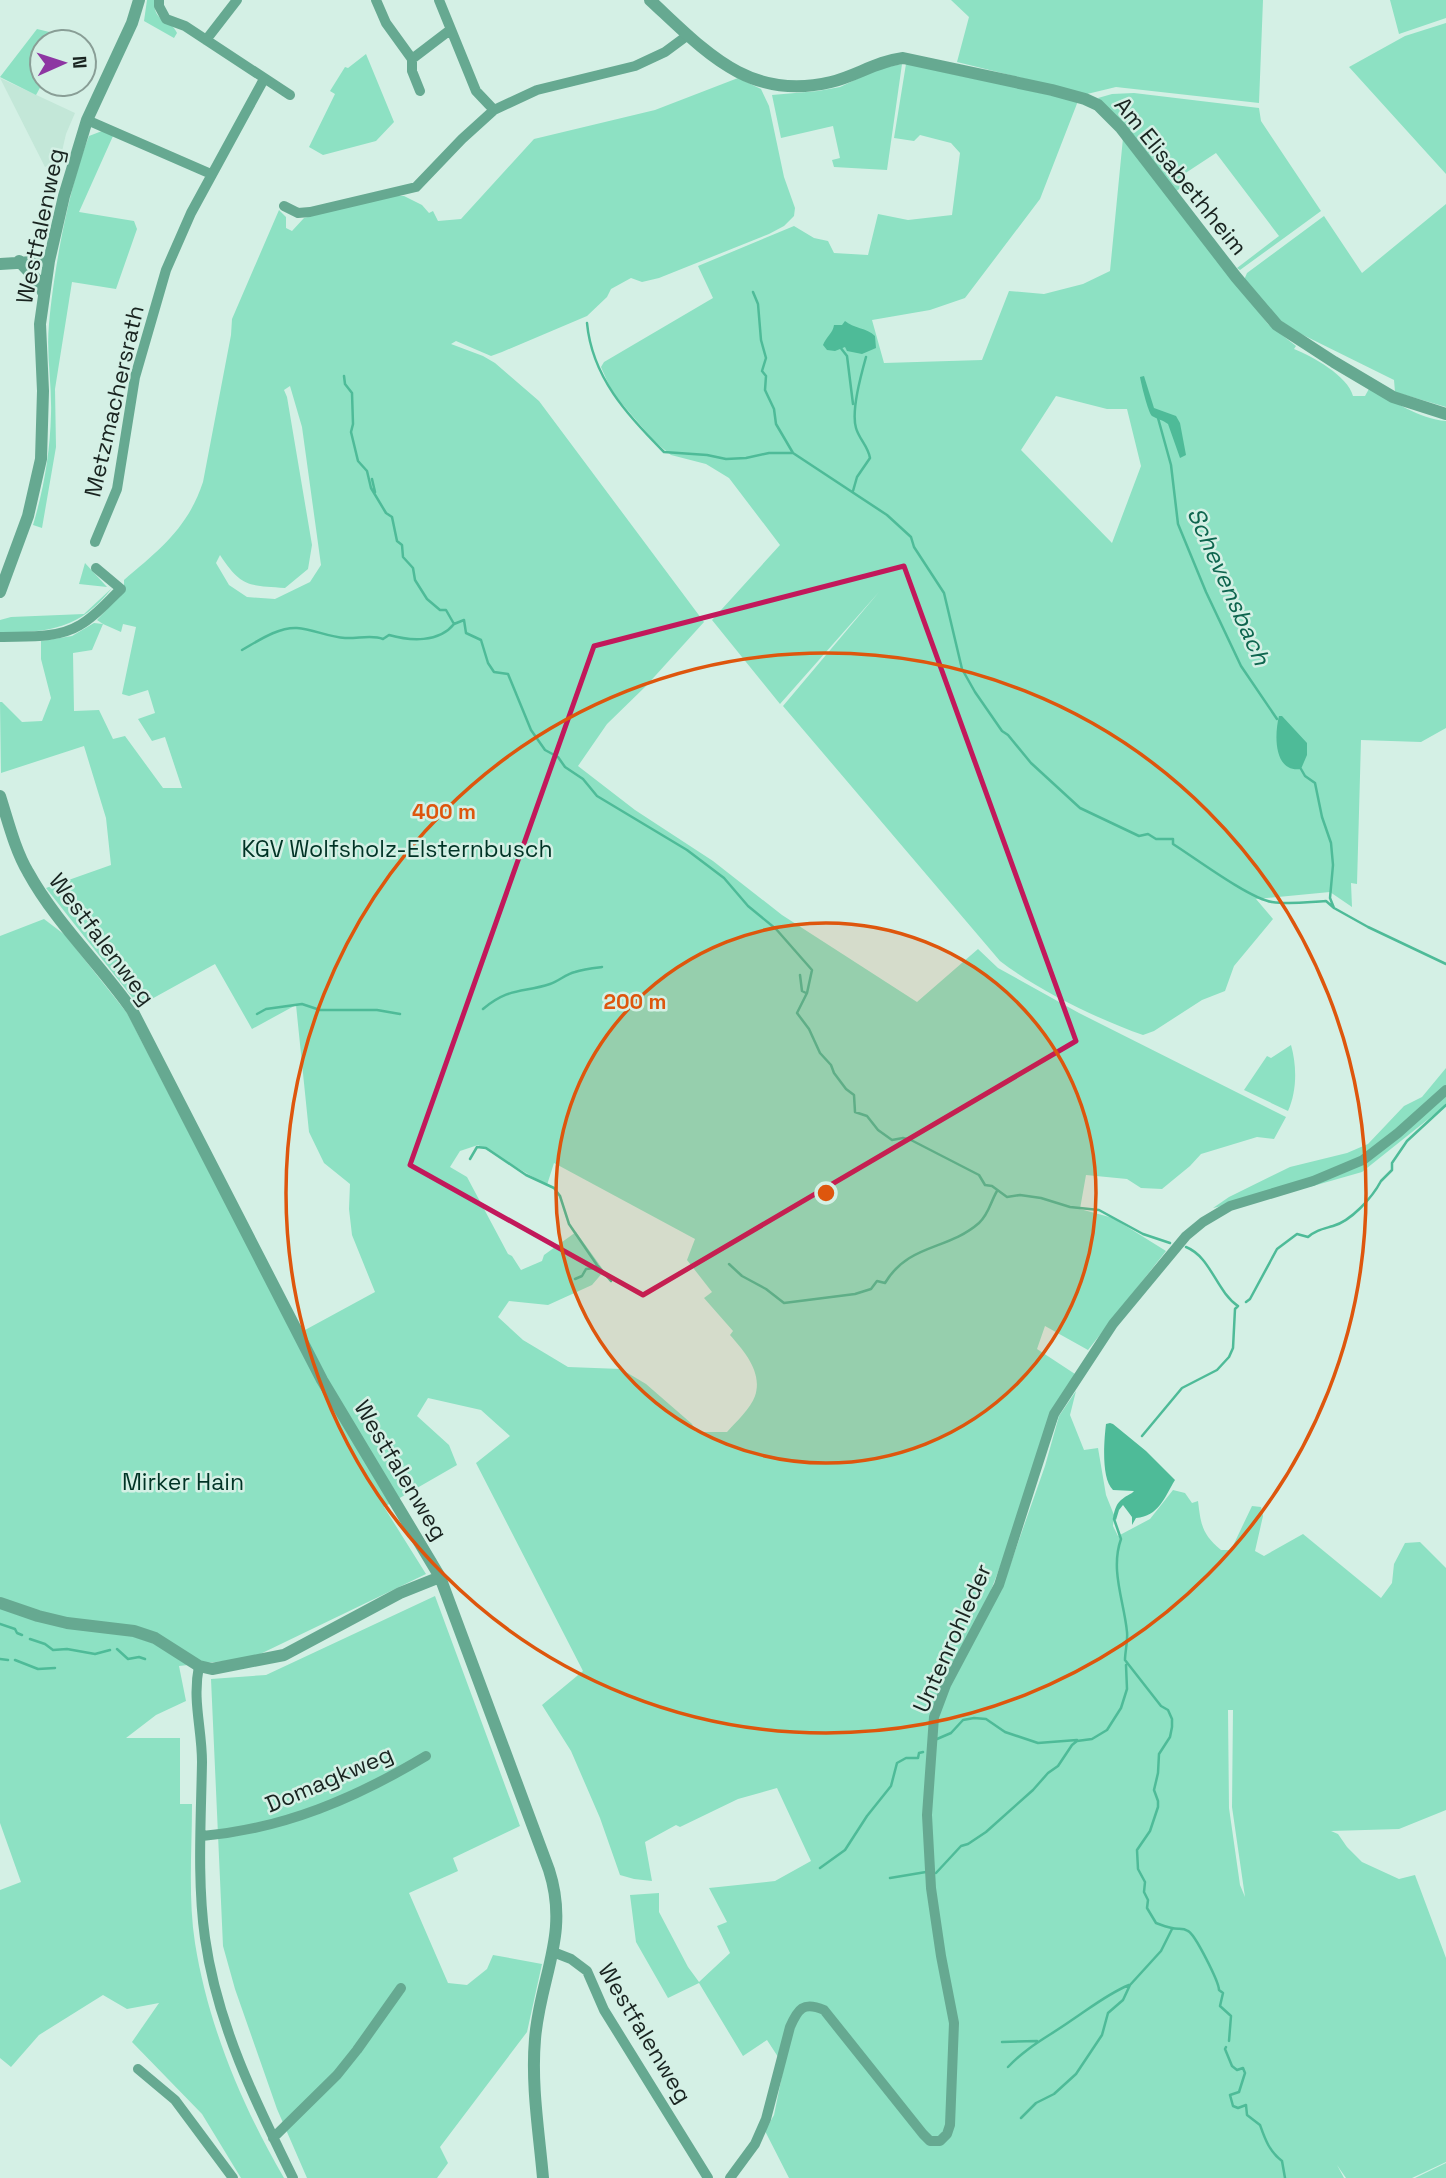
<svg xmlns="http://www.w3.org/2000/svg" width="1446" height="2178" font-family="'Space Grotesk',sans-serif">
  <rect width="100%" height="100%" fill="#d4f0e5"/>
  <path fill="#c3e7d8" d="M0,78L75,113L66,134L60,160L45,167Z"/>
  <path fill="#8de1c3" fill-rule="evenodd" d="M147,0H154C154,25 170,17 177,33L174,38L144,21Z
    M951,0H1263L1259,103L1116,87L1087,94L957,62L969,17Z
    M1390,0H1446V18L1399,34Z
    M1446,23V174L1349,67L1405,36Z
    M37,29L66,36L63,42H42V84L36,95L0,77Z
    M366,54L394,122L376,141L323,155L309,147L335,94L330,91L345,67L348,68Z
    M902,64L887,170L834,167L832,160L840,158L833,126L781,138L772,95L818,91L840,87L878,69Z
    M906,64L1078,101L1040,199L965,298L930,310L872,320L884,363L982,360L1009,291L1044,294L1083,284L1110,271L1123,138L1268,324L1296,346L1294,349C1312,356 1348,376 1353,396H1365L1370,387C1393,401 1419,419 1446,421V728L1421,742L1361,740L1357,884L1351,883L1352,907L1330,892L1256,899L1273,919L1234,966L1225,991L1202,1000L1154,1031L1143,1035C1097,1019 1038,990 1000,961L783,706L879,592L780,704L712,620L780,545L729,478L706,464L671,455L654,441L612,392L601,367L604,362L713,298L698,266L794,226L814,238L828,241L834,253L868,255L878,214L908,220L952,215L960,153L951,143L920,135L914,141L894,138ZM1056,396L1107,409H1127L1141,466L1112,543L1021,450Z
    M738,78L761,89L769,106L784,177L795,208L794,216L784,226L769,234L659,278L642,282L631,278L611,289L607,297L587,316L502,352L491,356L456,341L451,344L483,356L495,363L539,401L704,622L646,686L607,724L578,766L635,810L713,861L782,915L917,1002L978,949L998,968L1079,1013L1286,1117L1274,1139L1257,1137L1201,1154L1190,1166L1162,1189L1141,1188L1127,1179L1086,1175L1080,1209L1113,1218L1166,1251L1088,1350L1045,1326L1037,1349L1075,1374L991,1590L1001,1591L1045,1466L1059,1416L1076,1391L1070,1415L1084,1450L1098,1448L1106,1495L1114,1515L1113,1526L1118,1536L1150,1519L1173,1490L1185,1493L1192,1503L1198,1501C1201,1525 1202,1534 1221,1550H1231L1252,1506L1261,1507L1263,1516L1255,1551L1264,1556L1303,1534L1381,1598L1392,1583L1394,1564L1405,1543L1420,1542L1446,1568V1810L1399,1829L1331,1831L1338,1834L1347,1847L1362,1862L1399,1879L1415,1875L1446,1958V2162L1412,2178H1346L1337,2165L1344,2178H789L765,2131L774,2115L784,2066L767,2040L743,2056L699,1983L668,1998L636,1942L630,1895L659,1893V1912L688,1967L699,1982L730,1953L717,1926L727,1922L709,1888L775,1881L811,1861L777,1788L738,1799L680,1827L676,1825L645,1842L652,1881L634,1879L620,1875L600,1818L571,1751L542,1705L583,1671L476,1463L510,1436L481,1410L428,1398L417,1416L449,1445L457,1465L384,1507L426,1574L252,1658L179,1666L186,1701L156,1715L126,1738H180V1804H192C192,1849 188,1898 195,1943C208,2025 242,2106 284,2178H241L202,2114L132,2042L159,2003L127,2009L103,1995L39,2035L11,2067L0,2058V1890L21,1882L0,1823V936L44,919L65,935L127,1013L294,1336L375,1292L352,1235L349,1209L350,1184L324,1163L309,1132L296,1005L252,1029L215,964L139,1006L46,888L111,865L106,818L84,746L1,773L0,702H2L22,722L42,721L51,698L41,659V641L72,636L94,623L103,624L97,620L124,591V580C159,550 188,528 203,482L231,335L232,319L279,210L286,217V228L292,231L304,218L385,196H404L422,205L429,213L433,211L438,221L461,219L534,139L655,110ZM290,386L302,427L321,565L310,582L275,599L247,597L229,585L216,563L220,555C242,588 248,585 285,588L308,569L312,545L287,397L284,390ZM103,624L121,632L123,624L136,627L122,694L129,696L148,690L155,713L138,719L152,741L165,737L182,788H163L125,736L113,739L99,710L74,711L73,653L92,650ZM478,1145L547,1185L554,1163L695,1239L687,1260L712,1292L704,1298L733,1331L730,1335C744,1351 763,1372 755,1396C751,1408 736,1422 727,1432H696L692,1424L646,1384L621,1369L568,1367L523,1340L498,1317L509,1301L548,1305L592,1285L604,1271L576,1232L544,1255L542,1261L521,1270L512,1256L508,1254L467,1177L450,1167L460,1151ZM1228,1710H1233L1232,1807L1245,1897L1240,1885L1229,1808Z
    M1134,93L1259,108L1261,121L1321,211L1240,270L1237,268L1279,236L1216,153L1184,174L1189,182L1175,192L1128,128L1098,98L1112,94Z
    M102,131L113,136L79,212L134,221L137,229L116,289L72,282L55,389L56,447L42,528L33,525C44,488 50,453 51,414C52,384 46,354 49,324C54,268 69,187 89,136Z
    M1446,204V407L1395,392L1394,380L1299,333L1271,314L1244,280L1247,273L1324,216L1362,273Z
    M85,563L107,587L79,584Z
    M112,588C80,629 50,632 0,633V620L11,617L84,614Z
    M1291,1045C1297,1066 1297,1091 1288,1111L1244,1090L1267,1056L1271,1058Z
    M1446,1068V1105L1362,1172L1313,1186L1213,1208L1229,1197L1290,1167L1347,1153L1368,1144L1404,1106L1422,1097Z
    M435,1596L520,1826L453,1858L458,1871L409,1893L448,1983L467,1985L487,1969L493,1955L542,1964L527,2032L440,2147L448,2163L437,2178H307L277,2109L235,1989L223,1946L211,1679L266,1675Z
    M1446,2163V2178H1415Z"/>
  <path fill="#4ebb98" d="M845,321C853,328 867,328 875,336L876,348L862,354L847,351L845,347L835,351L827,350L823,345C826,337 833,333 834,325H842Z
    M1144,376L1154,408L1176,416L1180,423L1186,455L1180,458L1168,424C1163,420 1157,419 1152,416C1148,412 1141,383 1140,377Z
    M1279,716H1282L1307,743V755L1301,769C1274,773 1274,736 1279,716Z
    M1110,1423L1113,1424L1146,1451L1175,1480C1164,1498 1159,1516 1136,1518L1132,1525V1517L1123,1505L1119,1510L1116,1520L1113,1518C1116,1503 1119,1500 1132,1493L1134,1491L1113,1490C1101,1479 1104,1441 1106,1424Z"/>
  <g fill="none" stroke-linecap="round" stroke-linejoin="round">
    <path stroke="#4ebb98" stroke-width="2.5" d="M753,292L758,304L761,340L766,358L762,371L766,376L765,390L774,409L776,424L793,453
      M587,323C592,377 627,415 664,452L707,455L726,459L746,458L769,453H793L887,515L911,537L914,547L944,593L962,669L975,692L1002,731L1008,735L1031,763L1080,808L1139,836L1148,834L1156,839H1173V844C1195,858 1250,899 1272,902C1290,905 1307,902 1326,901L1334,908
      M840,347L847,356L853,404
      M344,376L345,384L352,393L353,424L351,432L358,461L367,471L371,488L386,513L392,517L397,541L402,545L403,557L413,568L415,580L427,599L440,610H446L454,624L464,620L466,633L481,640L488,663L494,672L508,674L531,730L545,750L558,757L565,767L583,779L597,796L687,850L724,878L748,906L776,929L812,970L807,993L797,1013L809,1029L820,1053L831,1065L834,1073L846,1089L854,1095L855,1112L867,1116L878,1130L892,1140L903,1138L911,1140L979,1175L985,1185L992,1186L1007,1197L1020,1195L1041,1198L1070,1207L1099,1210L1143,1234L1170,1243
      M1158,418L1171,465L1178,524L1206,592L1241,666L1277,719
      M372,479L375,492
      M853,491L857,477L870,458C868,446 859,439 856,428C851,411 861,375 866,357
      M242,650C258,641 278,627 297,628C313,629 328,637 345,638C357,639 372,634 383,639L389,635C410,641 439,643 454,624
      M1301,769L1305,776L1315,783L1322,817L1331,843L1333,865L1330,898L1334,908L1368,927L1446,964
      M800,975L802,991L806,993
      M483,1009C509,987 523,993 550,984C559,981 566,974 575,972C583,969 593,968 602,967
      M257,1014L266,1009L302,1004L320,1010H377L400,1014
      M470,1159L477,1147L486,1148L526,1175L554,1188L560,1196L569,1224L597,1265L611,1281
      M729,1264L742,1276L766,1289L784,1303L855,1294L871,1289L877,1281L885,1283C909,1243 947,1251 979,1223C989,1214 990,1203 997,1191
      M575,1279L582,1276L586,1269L595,1268L597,1265
      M1246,1302L1250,1299L1277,1249L1297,1234L1308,1237C1316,1230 1323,1229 1333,1226C1351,1221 1372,1198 1381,1181L1392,1170V1163L1407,1141L1446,1105
      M1142,1436L1182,1388L1217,1370L1229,1357L1233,1348L1235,1309L1238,1306C1216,1291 1211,1257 1186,1247
      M1114,1519L1121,1539C1110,1570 1124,1601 1127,1632C1128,1642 1125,1651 1125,1660L1161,1706L1168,1710L1172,1719V1727L1170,1737L1159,1754L1158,1773L1154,1790L1158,1801V1807L1150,1831L1137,1850L1138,1869L1145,1882L1144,1892L1148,1900L1147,1908L1156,1923C1161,1925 1166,1927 1172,1928C1178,1930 1182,1927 1188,1931C1195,1934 1219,1982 1219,1990L1223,1993L1220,2006L1231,2016L1229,2041
      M0,1624L15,1629L17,1633L22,1635
      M30,1639L45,1644L53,1650L67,1649L95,1654L110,1650
      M117,1649L128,1659L139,1657L145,1659
      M0,1659L8,1660
      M15,1660L38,1669L55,1668
      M937,1739L951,1733L963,1720L974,1718L986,1719L1005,1732L1038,1743L1077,1740
      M820,1868L845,1850L867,1816L891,1786L897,1763L906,1758H918L919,1753L923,1752
      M936,1873L961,1846L968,1844L986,1832L1033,1790L1048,1773L1058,1766L1072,1745L1077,1741L1092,1739L1107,1730L1121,1708L1127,1689L1126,1665
      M890,1878L926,1872
      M1002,2042L1037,2041
      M1226,2047L1225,2049L1232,2066L1237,2070L1243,2068L1245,2073L1239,2092L1230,2095L1233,2106L1238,2108L1246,2105L1247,2115L1260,2125C1265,2139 1269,2151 1282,2161L1285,2178
      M1008,2067C1028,2046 1046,2038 1069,2022C1089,2009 1107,1994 1129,1985
      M1021,2118L1036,2103L1054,2094L1076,2074L1102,2035L1108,2013L1123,2000L1130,1985L1161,1951L1172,1929"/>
    <path stroke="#66a991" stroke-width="10" d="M159,0V6L166,19L185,26L290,95
      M376,0L386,23L412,59V71L420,91
      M439,0L476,91L494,110
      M206,40L237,0
      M412,59L450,30
      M87,120L211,174
      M284,206L298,213L310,212L416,187L462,139L494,110L537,90L635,66L665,52L688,35
      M95,542L117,489L135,377L166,270L191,213L264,79
      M0,637C26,636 57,639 80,625C96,616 108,601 121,589L96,568
      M199,1666C192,1701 202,1728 202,1762C201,1820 197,1881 205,1938C217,2024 255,2101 293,2178
      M202,1836C284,1829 356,1798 426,1756
      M553,1952L571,1959L587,1971L604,2010L708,2178
      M138,2069L175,2100L233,2178
      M273,2138L337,2075L357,2050L401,1988
      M730,2178L755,2144L766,2119L790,2027C798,2009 803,2001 824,2010L923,2134L930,2141H940L947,2134L950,2125L954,2023L941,1956L931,1888L927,1815L934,1717L946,1685L999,1585L1054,1414L1113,1324L1186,1236L1203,1222L1230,1206L1313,1181L1363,1160L1398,1133L1446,1090"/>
    <path stroke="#66a991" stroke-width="12" d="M650,0C705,51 749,102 831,82C856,76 877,61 903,58L1052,90L1085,99L1098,105L1121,128L1236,277L1277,325L1334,362L1393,397L1446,414
      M19,261L37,280L44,294
      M0,264L49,261
      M0,592L28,516L41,459L43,391L40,324L49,261L64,196L87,120L132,23L139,0
      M0,796C8,821 15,850 28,872C56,923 99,963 132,1010L322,1380L440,1577L549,1870C570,1935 540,1976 535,2039C531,2085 539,2132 543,2178
      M0,1603L38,1616L67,1623L134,1631L155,1638L199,1666L212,1669L284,1655L400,1593L440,1577"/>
  </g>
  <path fill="none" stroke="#c2185b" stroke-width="5" stroke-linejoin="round" d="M904,566L1076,1041L643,1295L410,1165L594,646Z"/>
  <circle cx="826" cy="1193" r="270" fill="#de560d" fill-opacity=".12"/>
  <g fill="none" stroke="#de560d" stroke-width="3.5">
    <circle cx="826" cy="1193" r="270"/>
    <circle cx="826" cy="1193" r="540"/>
  </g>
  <g text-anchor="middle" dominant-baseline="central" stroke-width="5" stroke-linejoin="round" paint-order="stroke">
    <g font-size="23" fill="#192420" stroke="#d4f0e5">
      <text transform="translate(1181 176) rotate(51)">Am Elisabethheim</text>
      <text transform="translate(40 226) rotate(-78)">Westfalenweg</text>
      <text transform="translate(114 401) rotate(-77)">Metzmachersrath</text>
      <text transform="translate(102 939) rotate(53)">Westfalenweg</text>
      <text transform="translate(401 1470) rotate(59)">Westfalenweg</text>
      <text transform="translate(952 1638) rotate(-66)">Untenrohleder</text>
      <text transform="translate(329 1779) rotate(-23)">Domagkweg</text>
      <text transform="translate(645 2033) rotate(59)">Westfalenweg</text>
    </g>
    <g font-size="23" fill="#003325" stroke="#d4f0e5">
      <text x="397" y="849">KGV Wolfsholz-Elsternbusch</text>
      <text x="183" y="1482">Mirker Hain</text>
    </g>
    <g font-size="24" font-style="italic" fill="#0e654e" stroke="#d4f0e5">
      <text transform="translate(1229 586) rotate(66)">Schevensbach</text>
    </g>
  </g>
  <circle cx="826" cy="1193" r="10" fill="#de560d" stroke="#d4f0e5" stroke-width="3.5"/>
  <g font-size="21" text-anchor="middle" font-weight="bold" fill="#de560d" stroke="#d4f0e5" stroke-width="5" stroke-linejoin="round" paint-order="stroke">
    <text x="444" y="819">400 m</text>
    <text x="635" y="1009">200 m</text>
  </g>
  <g transform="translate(63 63) rotate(87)"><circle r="33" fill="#d4f0e5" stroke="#899e96" stroke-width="2"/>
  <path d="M0-5L12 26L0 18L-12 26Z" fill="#8d36a2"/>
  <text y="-10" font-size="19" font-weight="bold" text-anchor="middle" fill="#192420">N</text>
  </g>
</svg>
